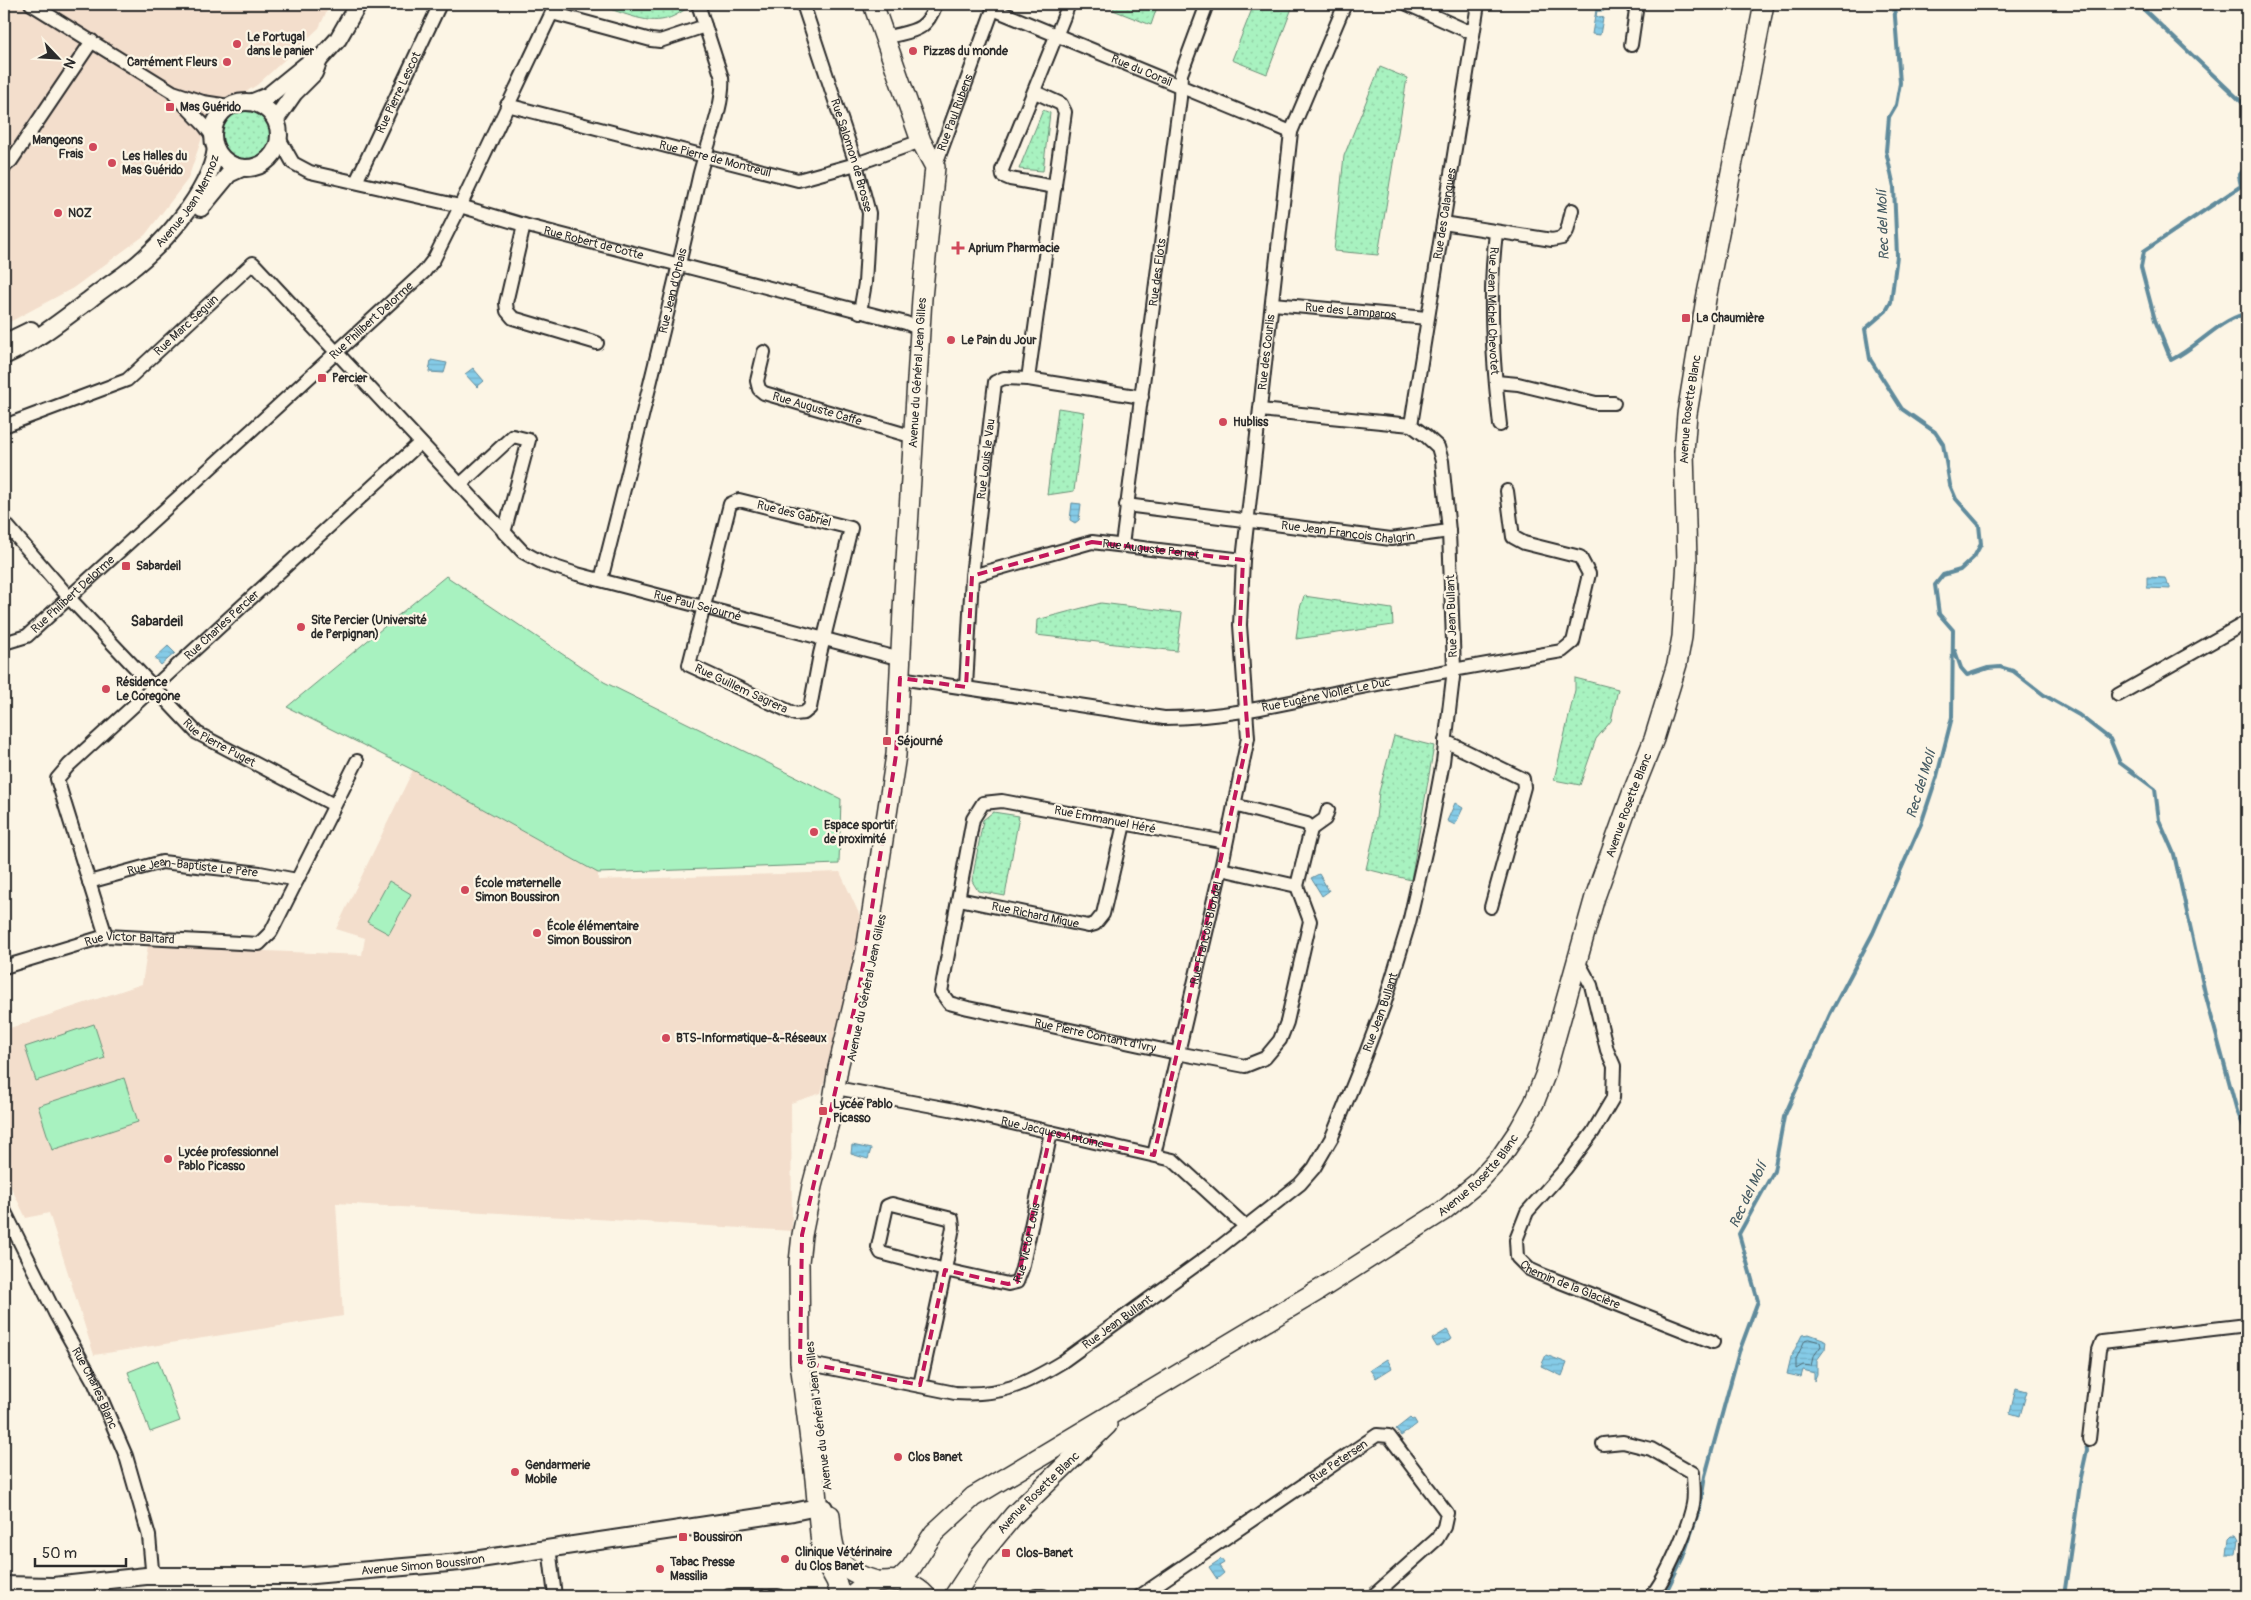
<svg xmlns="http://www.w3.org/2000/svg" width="2251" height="1600" font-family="Pangolin,sans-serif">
  <defs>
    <pattern id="green-dots" width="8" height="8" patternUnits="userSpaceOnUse" patternTransform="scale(1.25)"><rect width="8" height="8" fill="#a8f2c0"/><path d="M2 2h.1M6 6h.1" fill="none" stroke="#91d0a5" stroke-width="1.8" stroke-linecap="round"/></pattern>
    <pattern id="water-rules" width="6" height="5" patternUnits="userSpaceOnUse" patternTransform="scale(1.25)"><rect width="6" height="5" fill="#85cbe7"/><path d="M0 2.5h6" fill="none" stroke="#73aec6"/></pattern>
  </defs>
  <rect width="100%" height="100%" fill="#fcf5e5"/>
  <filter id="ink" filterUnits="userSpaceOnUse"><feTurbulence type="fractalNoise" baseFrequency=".02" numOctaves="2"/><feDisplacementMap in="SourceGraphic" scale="10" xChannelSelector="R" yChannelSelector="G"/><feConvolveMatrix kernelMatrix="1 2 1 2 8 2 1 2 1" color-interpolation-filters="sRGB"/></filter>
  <g filter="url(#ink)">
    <path fill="#f3decc" d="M4,4H330L319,28L257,85L210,114L188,179L145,235L73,288L4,325Z
      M413,770L598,873V880L840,872L866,929L821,1093L791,1103L792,1231L336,1203L343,1316L94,1355L49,1213L26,1218L4,1173V1030L142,984L148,946L362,955L365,938L336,929Z"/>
    <path fill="url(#green-dots)" stroke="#6a8e76" d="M595,4H684L686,9C678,14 670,19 661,20C642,23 613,9 595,4Z
      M1116,4H1158L1151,25L1113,10Z
      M1254,4H1281L1292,8L1267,74L1232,60Z
      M1380,67L1407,78L1378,255L1334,251L1344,156Z
      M221 135a26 26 0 1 1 52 0a26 26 0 1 1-52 0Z
      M1043,110L1050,113L1043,171L1019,169Z
      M1058,408L1084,412L1074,491L1047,495Z
      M1304,596L1392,609L1393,625L1296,639L1300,608Z
      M1101,603L1182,613L1177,651L1036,635L1037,620Z
      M1575,678L1618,689L1611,721L1596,739L1580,785L1554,780L1575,690Z
      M1394,736L1434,746L1411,880L1366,869L1374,835L1379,792Z
      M993,812L1019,816L1005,896L978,891L972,881L983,820Z"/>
    <path fill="#a8f2c0" stroke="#6a8e76" d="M446,576L604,682L841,799L839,864L598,873L413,770L287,707Z
      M389,881L411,894L389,934L367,922Z
      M94,1024L105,1058L36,1081L25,1047Z
      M124,1078L138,1122L52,1150L38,1106Z
      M158,1360L180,1421L150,1432L128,1372Z"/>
    <path fill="url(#water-rules)" stroke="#618b9c" d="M1597,4H1605L1604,11H1597L1596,16L1603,18L1600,35L1592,34Z
      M431,360L447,363L444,373L429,372Z
      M473,368L484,381L477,387L465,374Z
      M1072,503L1081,504L1079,520L1075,523L1070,520Z
      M2147,577L2165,578L2168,585L2170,586V589L2147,588Z
      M168,646L175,653L161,665L155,658Z
      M1455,803L1463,808L1455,825L1447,821Z
      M1319,874L1329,891L1322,896L1311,878Z
      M852,1145L871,1149L868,1159L851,1154Z
      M1447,1330L1452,1339L1437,1347L1432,1339Z
      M1809,1334L1823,1339L1826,1341L1825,1349L1817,1360V1374L1814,1381V1373L1803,1370L1801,1377L1787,1374L1791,1357L1802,1335Z
      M1546,1355L1567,1363L1562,1376L1541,1366Z
      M1387,1359L1392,1368L1376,1378L1370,1370Z
      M2016,1388L2027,1391L2020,1416L2010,1413Z
      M1410,1418L1412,1420L1414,1419L1417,1424L1401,1436L1396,1429Z
      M2231,1534H2235L2238,1539L2236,1554H2226L2228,1537Z
      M1221,1559L1224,1563L1219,1566L1224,1573L1217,1579L1209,1567Z"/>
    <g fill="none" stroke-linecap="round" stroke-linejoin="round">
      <path stroke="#4f6b76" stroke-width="1" d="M1809,1339L1820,1342L1821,1346L1813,1357L1811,1366L1803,1365L1796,1369V1359L1805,1340Z"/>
      <path stroke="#618b9c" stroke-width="4" d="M2138,4L2247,107
        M2247,165L2239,176L2241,186L2144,251L2141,267L2155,320L2171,360C2201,345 2214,323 2247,313
        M1955,651L1961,668L1967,675L1988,668L2000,667L2013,671L2044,695L2079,715L2110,739L2120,763L2155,789L2159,820L2174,854L2205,993L2237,1111L2247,1134
        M1664,1596L1683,1557L1700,1507L1705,1476L1739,1352L1758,1301L1739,1234L1774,1171L1784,1117L1830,1014L1873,933L1921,824L1937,776L1952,717L1953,630L1939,614L1935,585L1943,575L1960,570L1974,557L1981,544L1979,525L1956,499L1950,485L1943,444L1935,432L1902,409L1870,359L1865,329L1886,311L1891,302L1897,256L1894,187L1886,151L1889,117L1896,105L1900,83L1894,4
        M2064,1596L2081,1477L2087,1450L2086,1440"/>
      <defs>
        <g id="minor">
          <path d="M31,4L173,92L203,102L229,106"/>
          <path id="s1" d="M803,4L856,164L869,213L865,283L860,312"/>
          <path d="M1407,4L1465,30H1473"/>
          <path id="s2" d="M993,9L1291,132"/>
          <path d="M552,13L651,40L660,41L705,26"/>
          <path d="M885,38C912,30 925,34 936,4"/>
          <path d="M1631,45L1637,4"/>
          <path d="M174,94L204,125L213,137"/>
          <path id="s3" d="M507,105L798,180L856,164L921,141"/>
          <path id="s4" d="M280,140L293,163L310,172L460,206L524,225L906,323L920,329"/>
          <path d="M4,167L11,161L92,41"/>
          <path id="s5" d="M935,167L995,4"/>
          <path id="s6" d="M356,182L440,4"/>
          <path d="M1055,187L1010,179L1003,176L1002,170L1069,4"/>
          <path d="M1443,223L1552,240L1562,238L1567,231L1572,210"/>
          <path d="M524,225L506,303L507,311L513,318L597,343"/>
          <path id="s7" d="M1496,233C1488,296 1493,362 1500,425"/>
          <path id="s8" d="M1273,304L1427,318"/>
          <path id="s9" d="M764,352L757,381L759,389L764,393L914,437"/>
          <path d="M1028,379L1065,112L1061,104L1035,92"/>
          <path d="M1496,382L1518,384L1596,403H1614"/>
          <path id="s10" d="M1411,425L1478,4"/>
          <path id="s11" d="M4,426L127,380L253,263L523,552L543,563L577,574L901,659"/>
          <path d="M461,484L513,436L529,440L504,533"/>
          <path d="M739,500L851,528L820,654L810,708L804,713L795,714L689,665L730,504Z"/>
          <path id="s12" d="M1126,505L1391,539L1449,531"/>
          <path id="s13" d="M4,522L73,602L197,733L334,805"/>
          <path id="s14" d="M1122,545L1180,98L1181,74L1207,4"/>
          <path id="s15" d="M972,576L1092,542L1243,560"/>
          <path id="s16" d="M601,580C635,446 669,312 699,177C705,150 725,104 722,78L698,4"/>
          <path id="s17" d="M4,643L27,636L424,272L434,259L455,217L556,4"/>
          <path id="s18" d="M900,678L1164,718C1228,718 1290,702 1352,689C1422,675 1492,663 1562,651L1573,642L1589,574L1580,557L1524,543L1513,537L1507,491"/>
          <path id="s19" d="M966,687L972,576L995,382L1004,378L1028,379L1142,397"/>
          <path d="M2118,695L2247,622"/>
          <path d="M1445,741L1523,779L1524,787L1491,907"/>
          <path d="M1311,829L1325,819L1328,810"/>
          <path id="s20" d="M1226,842L1002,801L983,803L973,819L941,992L949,1003L968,1008L1177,1053L1245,1066L1265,1058L1280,1040L1287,1022L1310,921L1297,886"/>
          <path d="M1221,869L1297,886L1311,829L1307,824L1234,805"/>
          <path id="s21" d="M89,882L162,862L260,873L297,880"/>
          <path id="s22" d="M959,899L1088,926L1095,924L1103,914L1124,824"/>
          <path id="s23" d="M106,936L57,779L69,765L420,443"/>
          <path id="s24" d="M1578,961L1591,985L1607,1050L1614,1066L1613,1098L1593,1132L1566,1168L1527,1212L1516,1240L1517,1257L1529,1269L1540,1274L1713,1342"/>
          <path id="s25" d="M4,967L106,936L259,944L271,932L357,761"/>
          <path id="s26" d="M836,1088L955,1110L1173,1160L1245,1226"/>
          <path id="s27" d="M1154,1155L1221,869L1248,738L1240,625L1243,560L1291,132L1345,4"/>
          <path d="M892,1204L952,1219L953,1227L945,1270L881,1253L878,1247L887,1206Z"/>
          <path id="s28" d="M4,1210L55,1313L95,1384L126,1456L149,1536L152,1569L158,1576"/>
          <path id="s29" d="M800,1362L955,1393C1001,1396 1024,1385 1062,1362L1211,1254L1300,1184L1314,1168L1332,1137L1364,1058L1384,1005L1409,923L1431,826L1443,762L1454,669L1449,531L1442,461L1438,447L1426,436L1411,425L1260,410"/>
          <path id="s30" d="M920,1385L945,1270L1008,1284L1017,1282L1022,1269L1051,1132"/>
          <path d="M2089,1439L2099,1350L2102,1342L2247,1325"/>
          <path d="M1603,1444L1623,1442L1651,1449L1693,1473C1693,1483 1695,1494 1693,1504C1689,1526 1666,1579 1651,1596"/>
          <path d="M549,1547L555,1596"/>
          <path d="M102,1596V1581"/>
          <path d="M729,1596H778"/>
          <path d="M1036,1596H1043"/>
          <path id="s31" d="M1140,1596L1377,1435L1389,1436L1447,1513L1444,1527L1437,1539L1373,1596"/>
        </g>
        <g id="tertiary">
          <circle cx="246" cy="135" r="33"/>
          <path d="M253,102L268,96L311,61L319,60"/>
          <path d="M276,119L294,93L314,73L319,60L338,39L358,4"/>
          <path d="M201,208L229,174L242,168"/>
          <path d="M4,343L31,330"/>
          <path id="s32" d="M4,356C36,341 61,321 89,300C101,290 114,282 126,273C162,246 209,194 216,149"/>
          <path id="s33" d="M4,1585L53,1586L146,1576H302L460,1562L793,1512L817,1507L824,1508L826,1513"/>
        </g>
        <g id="secondary">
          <path d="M830,1515C833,1556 836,1570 877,1581"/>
          <path id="s34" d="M898,1581L911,1568L934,1533L973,1497L1319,1290L1443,1211L1477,1183L1500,1158L1519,1130L1534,1103L1545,1075L1595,897L1632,794L1654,739L1677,664L1682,637L1687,561L1684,452L1687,414L1706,299L1764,4"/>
          <path id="s35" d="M841,1596L836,1581L824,1559L821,1545L815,1479L800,1362L799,1262L802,1235L812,1186L830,1119L838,1068L866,951L896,755L903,610L922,298L935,167L921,141L873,4"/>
          <path d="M851,1596C870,1576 906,1575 926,1596"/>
          <path id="s36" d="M954,1596L981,1555L1014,1515L1107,1425"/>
        </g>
      </defs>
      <use href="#minor" stroke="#2b2b2b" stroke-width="16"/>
      <use href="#tertiary" stroke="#2b2b2b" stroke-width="20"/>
      <use href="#secondary" stroke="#2b2b2b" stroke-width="22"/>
      <use href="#minor" stroke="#fcf5e5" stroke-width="12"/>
      <use href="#tertiary" stroke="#fcf5e5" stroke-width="16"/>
      <use href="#secondary" stroke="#fcf5e5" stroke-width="19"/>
    </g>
  </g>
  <path fill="none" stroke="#c2185b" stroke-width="4" stroke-dasharray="10 6" stroke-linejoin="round" d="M1092,542L1243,560L1240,625L1248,738L1154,1155L1051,1132L1017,1282L1008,1284L945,1270L920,1385L800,1362L802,1235L860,984L896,755L900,678L966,687L972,576Z"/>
  <g fill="#d1495b" stroke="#fcf5e5" stroke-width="2">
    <circle cx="237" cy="44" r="5"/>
    <circle cx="913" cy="51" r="5"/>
    <circle cx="227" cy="62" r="5"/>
    <rect x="165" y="102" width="10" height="10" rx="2.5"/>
    <circle cx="93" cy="147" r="5"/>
    <circle cx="112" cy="163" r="5"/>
    <circle cx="58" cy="213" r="5"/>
    <path d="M955.5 240.5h5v5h5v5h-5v5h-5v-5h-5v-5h5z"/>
    <rect x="1681" y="313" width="10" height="10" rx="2.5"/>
    <circle cx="951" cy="340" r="5"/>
    <rect x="317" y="373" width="10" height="10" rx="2.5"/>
    <circle cx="1223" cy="422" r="5"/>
    <rect x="121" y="561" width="10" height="10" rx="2.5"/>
    <circle cx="301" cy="627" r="5"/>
    <circle cx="106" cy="689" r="5"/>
    <rect x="882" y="736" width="10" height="10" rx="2.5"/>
    <circle cx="814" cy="832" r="5"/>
    <circle cx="465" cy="890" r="5"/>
    <circle cx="537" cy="933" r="5"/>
    <circle cx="666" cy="1038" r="5"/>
    <rect x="818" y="1106" width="10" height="10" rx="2.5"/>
    <circle cx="168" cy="1159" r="5"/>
    <circle cx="898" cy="1457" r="5"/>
    <circle cx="515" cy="1472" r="5"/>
    <rect x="678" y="1532" width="10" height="10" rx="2.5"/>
    <rect x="1001" y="1548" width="10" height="10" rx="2.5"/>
    <circle cx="785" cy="1559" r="5"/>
    <circle cx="660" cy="1569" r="5"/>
  </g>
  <g text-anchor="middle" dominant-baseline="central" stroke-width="4.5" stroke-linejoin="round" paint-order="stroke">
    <g font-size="12" font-weight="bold" fill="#2b2b2b" stroke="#fcf5e5" text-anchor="start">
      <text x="247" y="37">Le Portugal<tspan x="247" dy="14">dans le panier</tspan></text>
      <text x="923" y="51">Pizzas du monde</text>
      <text x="217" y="62" text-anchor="end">Carrément Fleurs</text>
      <text x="180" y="107">Mas Guérido</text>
      <text x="83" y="140" text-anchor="end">Mangeons<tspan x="83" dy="14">Frais</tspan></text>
      <text x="122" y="156">Les Halles du<tspan x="122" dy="14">Mas Guérido</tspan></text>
      <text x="68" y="213">NOZ</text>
      <text x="968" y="248">Aprium Pharmacie</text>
      <text x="1696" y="318">La Chaumière</text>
      <text x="961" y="340">Le Pain du Jour</text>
      <text x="332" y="378">Percier</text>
      <text x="1233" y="422">Hubliss</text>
      <text x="136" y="566">Sabardeil</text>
      <text x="311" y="620">Site Percier (Université<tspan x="311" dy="14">de Perpignan)</tspan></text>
      <text x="116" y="682">Résidence<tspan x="116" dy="14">Le Coregone</tspan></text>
      <text x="897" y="741">Séjourné</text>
      <text x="824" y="825">Espace sportif<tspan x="824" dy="14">de proximité</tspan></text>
      <text x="475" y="883">École maternelle<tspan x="475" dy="14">Simon Boussiron</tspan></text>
      <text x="547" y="926">École élémentaire<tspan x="547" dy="14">Simon Boussiron</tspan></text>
      <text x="676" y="1038">BTS-Informatique-&amp;-Réseaux</text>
      <text x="833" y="1104">Lycée Pablo<tspan x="833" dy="14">Picasso</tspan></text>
      <text x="178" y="1152">Lycée professionnel<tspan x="178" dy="14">Pablo Picasso</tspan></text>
      <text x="908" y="1457">Clos Banet</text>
      <text x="525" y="1465">Gendarmerie<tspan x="525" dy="14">Mobile</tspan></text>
      <text x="693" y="1537">Boussiron</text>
      <text x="795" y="1552">Clinique Vétérinaire<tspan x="795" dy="14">du Clos Banet</tspan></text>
      <text x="1016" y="1553">Clos-Banet</text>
      <text x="670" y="1562">Tabac Presse<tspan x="670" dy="14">Massilia</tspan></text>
    </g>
    <g font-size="12" fill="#2b2b2b" stroke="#fcf5e5">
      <text stroke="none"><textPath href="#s2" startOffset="161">Rue du Corail</textPath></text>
      <text stroke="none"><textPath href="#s6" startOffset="99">Rue Pierre Lescot</textPath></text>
      <text stroke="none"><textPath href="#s5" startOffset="58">Rue Paul Rubens</textPath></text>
      <text stroke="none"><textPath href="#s1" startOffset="159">Rue Salomon de Brosse</textPath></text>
      <text stroke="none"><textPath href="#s3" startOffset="215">Rue Pierre de Montreuil</textPath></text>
      <text stroke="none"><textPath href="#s32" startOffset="244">Avenue Jean Mermoz</textPath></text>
      <text stroke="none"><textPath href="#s10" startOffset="214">Rue des Calanques</textPath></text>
      <text stroke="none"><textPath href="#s4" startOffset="338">Rue Robert de Cotte</textPath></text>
      <text stroke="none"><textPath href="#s14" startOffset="275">Rue des Flots</textPath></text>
      <text stroke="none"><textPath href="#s16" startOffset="298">Rue Jean d'Orbais</textPath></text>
      <text stroke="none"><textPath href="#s7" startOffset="78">Rue Jean Michel Chevotet</textPath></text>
      <text stroke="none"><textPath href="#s8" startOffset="78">Rue des Lamparos</textPath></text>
      <text stroke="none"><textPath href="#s17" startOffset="491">Rue Philibert Delorme</textPath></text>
      <text stroke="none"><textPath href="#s11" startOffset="212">Rue Marc Seguin</textPath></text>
      <text stroke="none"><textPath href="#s27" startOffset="815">Rue des Courlis</textPath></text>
      <text stroke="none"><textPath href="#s35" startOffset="1239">Avenue du Général Jean Gilles</textPath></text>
      <text stroke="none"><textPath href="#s9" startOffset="100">Rue Auguste Caffe</textPath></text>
      <text stroke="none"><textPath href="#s34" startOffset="1524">Avenue Rosette Blanc</textPath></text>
      <text stroke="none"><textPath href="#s19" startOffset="229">Rue Louis le Vau</textPath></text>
      <text transform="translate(794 514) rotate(14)">Rue des Gabriel</text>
      <text stroke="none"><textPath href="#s12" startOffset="224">Rue Jean François Chalgrin</textPath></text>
      <text stroke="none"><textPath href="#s15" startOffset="184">Rue Auguste Perret</textPath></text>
      <text stroke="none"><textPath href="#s17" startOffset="86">Rue Philibert Delorme</textPath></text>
      <text stroke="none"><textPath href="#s11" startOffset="882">Rue Paul Sejourné</textPath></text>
      <text transform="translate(1452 616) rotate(-92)">Rue Jean Bullant</text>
      <text stroke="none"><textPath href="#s23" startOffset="390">Rue Charles Percier</textPath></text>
      <text transform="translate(741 689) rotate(25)">Rue Guillem Sagrera</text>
      <text stroke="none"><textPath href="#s18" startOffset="431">Rue Eugène Viollet Le Duc</textPath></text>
      <text stroke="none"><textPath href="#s13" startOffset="310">Rue Pierre Puget</textPath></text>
      <text stroke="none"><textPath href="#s34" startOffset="1119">Avenue Rosette Blanc</textPath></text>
      <text transform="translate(1105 820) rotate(11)">Rue Emmanuel Héré</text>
      <text stroke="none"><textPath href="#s21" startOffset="106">Rue Jean-Baptiste Le Père</textPath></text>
      <text stroke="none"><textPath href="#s22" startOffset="78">Rue Richard Mique</textPath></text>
      <text stroke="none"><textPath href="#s27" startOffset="228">Rue François Blondel</textPath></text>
      <text stroke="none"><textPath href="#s25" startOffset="130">Rue Victor Baltard</textPath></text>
      <text transform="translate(867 988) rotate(-78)">Avenue du Général Jean Gilles</text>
      <text stroke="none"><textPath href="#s29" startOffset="760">Rue Jean Bullant</textPath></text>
      <text stroke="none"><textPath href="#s20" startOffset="605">Rue Pierre Contant d'Ivry</textPath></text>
      <text stroke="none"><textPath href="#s26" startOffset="221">Rue Jacques Antoine</textPath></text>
      <text stroke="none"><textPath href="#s34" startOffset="714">Avenue Rosette Blanc</textPath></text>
      <text stroke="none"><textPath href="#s30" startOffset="232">Rue Victor Louis</textPath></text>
      <text stroke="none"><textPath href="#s24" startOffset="395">Chemin de la Glacière</textPath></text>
      <text stroke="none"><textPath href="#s29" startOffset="340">Rue Jean Bullant</textPath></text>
      <text stroke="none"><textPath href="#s28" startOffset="200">Rue Charles Blanc</textPath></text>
      <text transform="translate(819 1416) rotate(-97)">Avenue du Général Jean Gilles</text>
      <text stroke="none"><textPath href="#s31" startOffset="240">Rue Petersen</textPath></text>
      <text stroke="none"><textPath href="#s36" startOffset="134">Avenue Rosette Blanc</textPath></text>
      <text stroke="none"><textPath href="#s33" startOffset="420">Avenue Simon Boussiron</textPath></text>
    </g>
    <g font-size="14" font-style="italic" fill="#465b63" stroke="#fcf5e5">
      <text transform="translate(1883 225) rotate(-92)">Rec del Molí</text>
      <text transform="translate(1921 784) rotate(-73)">Rec del Molí</text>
      <text transform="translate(1748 1195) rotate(-65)">Rec del Molí</text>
    </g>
    <g font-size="14" font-weight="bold" fill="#2b2b2b" stroke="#fcf5e5">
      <text x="157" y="621">Sabardeil</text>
    </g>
  </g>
  <rect width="2251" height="1600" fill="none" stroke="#fcf5e5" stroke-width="20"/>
  <rect x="10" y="10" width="2231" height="1580" fill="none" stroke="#2b2b2b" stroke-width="2" filter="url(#ink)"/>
  <g transform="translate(58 58) rotate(115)" stroke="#fcf5e5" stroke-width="4" paint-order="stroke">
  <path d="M0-4L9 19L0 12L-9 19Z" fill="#2b2b2b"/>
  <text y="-8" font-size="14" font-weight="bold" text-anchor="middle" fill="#2b2b2b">N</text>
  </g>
  <path d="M35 1558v8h91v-8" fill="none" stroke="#2b2b2b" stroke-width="2.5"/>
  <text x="42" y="1558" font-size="15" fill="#2b2b2b" stroke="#fcf5e5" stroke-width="4" paint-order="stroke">50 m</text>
</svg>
